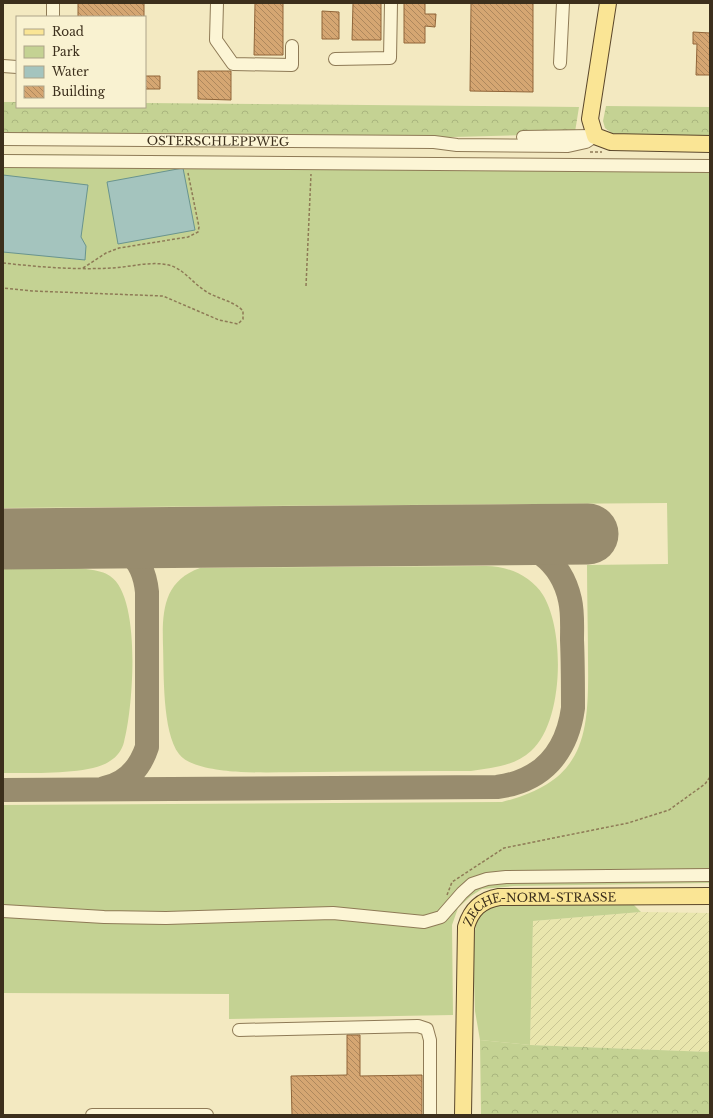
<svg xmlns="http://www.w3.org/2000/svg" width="713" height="1118" font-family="'Libre Baskerville',serif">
  <defs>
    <pattern id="farmland-furrows" width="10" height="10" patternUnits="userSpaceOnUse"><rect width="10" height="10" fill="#e9e6ad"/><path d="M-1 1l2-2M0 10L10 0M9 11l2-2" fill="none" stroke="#c9c694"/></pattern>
    <pattern id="forest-crowns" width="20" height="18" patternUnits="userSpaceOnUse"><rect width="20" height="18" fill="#c4d293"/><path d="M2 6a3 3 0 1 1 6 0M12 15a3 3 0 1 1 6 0" fill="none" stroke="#a9b57e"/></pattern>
    <pattern id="building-back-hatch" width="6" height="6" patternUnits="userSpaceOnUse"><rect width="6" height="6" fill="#d5a672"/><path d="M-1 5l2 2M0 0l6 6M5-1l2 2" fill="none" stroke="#ae885d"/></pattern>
  </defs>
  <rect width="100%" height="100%" fill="#f3e9c1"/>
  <path fill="url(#farmland-furrows)" d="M641,912L710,913V1052L530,1045L533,921Z"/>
  <path fill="#c4d293" d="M3,154L710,160V883L514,886L482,889L471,896L458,908L452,925L453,1015L229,1019V994L3,993V805L502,802C586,781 589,735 588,660C588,628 587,597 587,565L668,564L667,503L3,508Z
    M486,566C508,566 531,576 543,595C565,631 564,722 531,751C515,766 492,768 471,771C420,771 368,771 317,772C292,772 266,773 241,772C225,771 189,768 179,754C162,732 164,672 163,645C162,610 164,581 200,568Z
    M3,569C28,569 91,563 110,576C142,597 133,709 124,742C122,750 117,757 110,761C92,775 27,773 3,773Z
    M632,903L641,912L533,921L530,1045L480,1040L475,1011L473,951L476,921L486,909L502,904Z"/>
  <path fill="url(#forest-crowns)" d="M3,102H17V107H145V103L579,107L575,132L567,134L414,138L3,135Z
    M606,106L710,107V140L613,134L605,128L603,121Z
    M480,1040L530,1045L710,1052V1115H481Z"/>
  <path fill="#a4c4be" stroke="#69948e" d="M183,168L195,230L118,244L107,182Z
    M3,175L88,185L81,237L86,246L85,260L3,252Z"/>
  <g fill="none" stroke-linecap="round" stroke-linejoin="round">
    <path stroke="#988c6e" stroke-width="24" d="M83,538C119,541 143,552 147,592V747C140,768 126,784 104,788
      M3,790L497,787C543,781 567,752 573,708C573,685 573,663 572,640C572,627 573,613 570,600C561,558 530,542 491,535"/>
    <path stroke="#988c6e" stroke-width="61" d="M3,539L588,534"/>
  </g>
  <path fill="url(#building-back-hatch)" stroke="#906539" d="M78,3H144V17H78Z
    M255,3H283V55H254Z
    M353,3H381V40H352Z
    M404,3H425V14H436L435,27L425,26V43H404Z
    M471,3H533V92L470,91Z
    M322,11L339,12V39H322Z
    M693,32L710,33V75H696L697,44H693Z
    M198,71H231V100L198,99Z
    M145,76H160V89H145Z
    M347,1035H360V1076L422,1075V1115H292L291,1076L347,1075Z"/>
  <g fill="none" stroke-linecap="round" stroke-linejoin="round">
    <defs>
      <g id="minor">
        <path d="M53,3V17"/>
        <path d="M217,3L216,40L233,64L292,65V46"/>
        <path d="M335,59L390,58L391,3"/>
        <path d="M560,63L563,3"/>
        <path d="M3,66L17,67"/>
        <path d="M523,137L592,136"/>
        <path id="s1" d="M3,139L434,142L457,145L568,146L586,142L595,136"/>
        <path d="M3,161L710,166"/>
        <path d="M3,911L104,917L166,918L333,913L424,922L441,917L462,893L472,884L487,879L506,877L710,875"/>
        <path d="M239,1030L418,1026L427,1029L430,1040V1115"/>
        <path d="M92,1115H207"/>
      </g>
      <g id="major">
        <path d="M608,3L590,119L595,136L611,142L710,144"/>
        <path id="s2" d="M463,1115L466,927C471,910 481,900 499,897L710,896"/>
      </g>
    </defs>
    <use href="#minor" stroke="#8e7a56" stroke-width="14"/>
    <use href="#major" stroke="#5b472b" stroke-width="18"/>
    <path stroke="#8e7a56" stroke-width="1.5" stroke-dasharray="3 2" stroke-linecap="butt" d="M590,152H602
      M3,263C39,267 76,270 112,268C132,267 153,260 172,266C185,271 193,283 204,290C216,299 233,300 243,311V319L238,324L219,320L163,296L32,291L3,288
      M83,268L106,253L119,248L188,237L198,232L199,227L188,173
      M306,286L311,174
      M447,895L452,882L504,848L628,823L669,810L705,784L710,777"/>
    <use href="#minor" stroke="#fcf5d5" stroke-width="12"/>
    <use href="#major" stroke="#fae595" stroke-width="16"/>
  </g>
  <g text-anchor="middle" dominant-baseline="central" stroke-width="3.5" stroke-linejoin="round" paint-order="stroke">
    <g font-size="12" fill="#3c2f1c" stroke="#f9f2d1">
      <text stroke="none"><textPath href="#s1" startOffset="215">OSTERSCHLEPPWEG</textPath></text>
      <text stroke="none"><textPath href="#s2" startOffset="271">ZECHE-NORM-STRASSE</textPath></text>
    </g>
  </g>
  <rect width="713" height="1118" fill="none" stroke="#3c2f1c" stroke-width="8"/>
  <rect x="16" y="16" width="130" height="92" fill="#f9f2d1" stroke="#ada489"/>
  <rect x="24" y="29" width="20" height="6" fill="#fae595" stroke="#ada489"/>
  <text x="52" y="36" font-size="12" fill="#3c2f1c">Road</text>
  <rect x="24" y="46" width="20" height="12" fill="#c4d293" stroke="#ada489"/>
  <text x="52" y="56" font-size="12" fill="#3c2f1c">Park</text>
  <rect x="24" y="66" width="20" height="12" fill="#a4c4be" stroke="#ada489"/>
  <text x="52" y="76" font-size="12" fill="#3c2f1c">Water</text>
  <rect x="24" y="86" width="20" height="12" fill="url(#building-back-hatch)" stroke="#ada489"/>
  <text x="52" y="96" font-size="12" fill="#3c2f1c">Building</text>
</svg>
